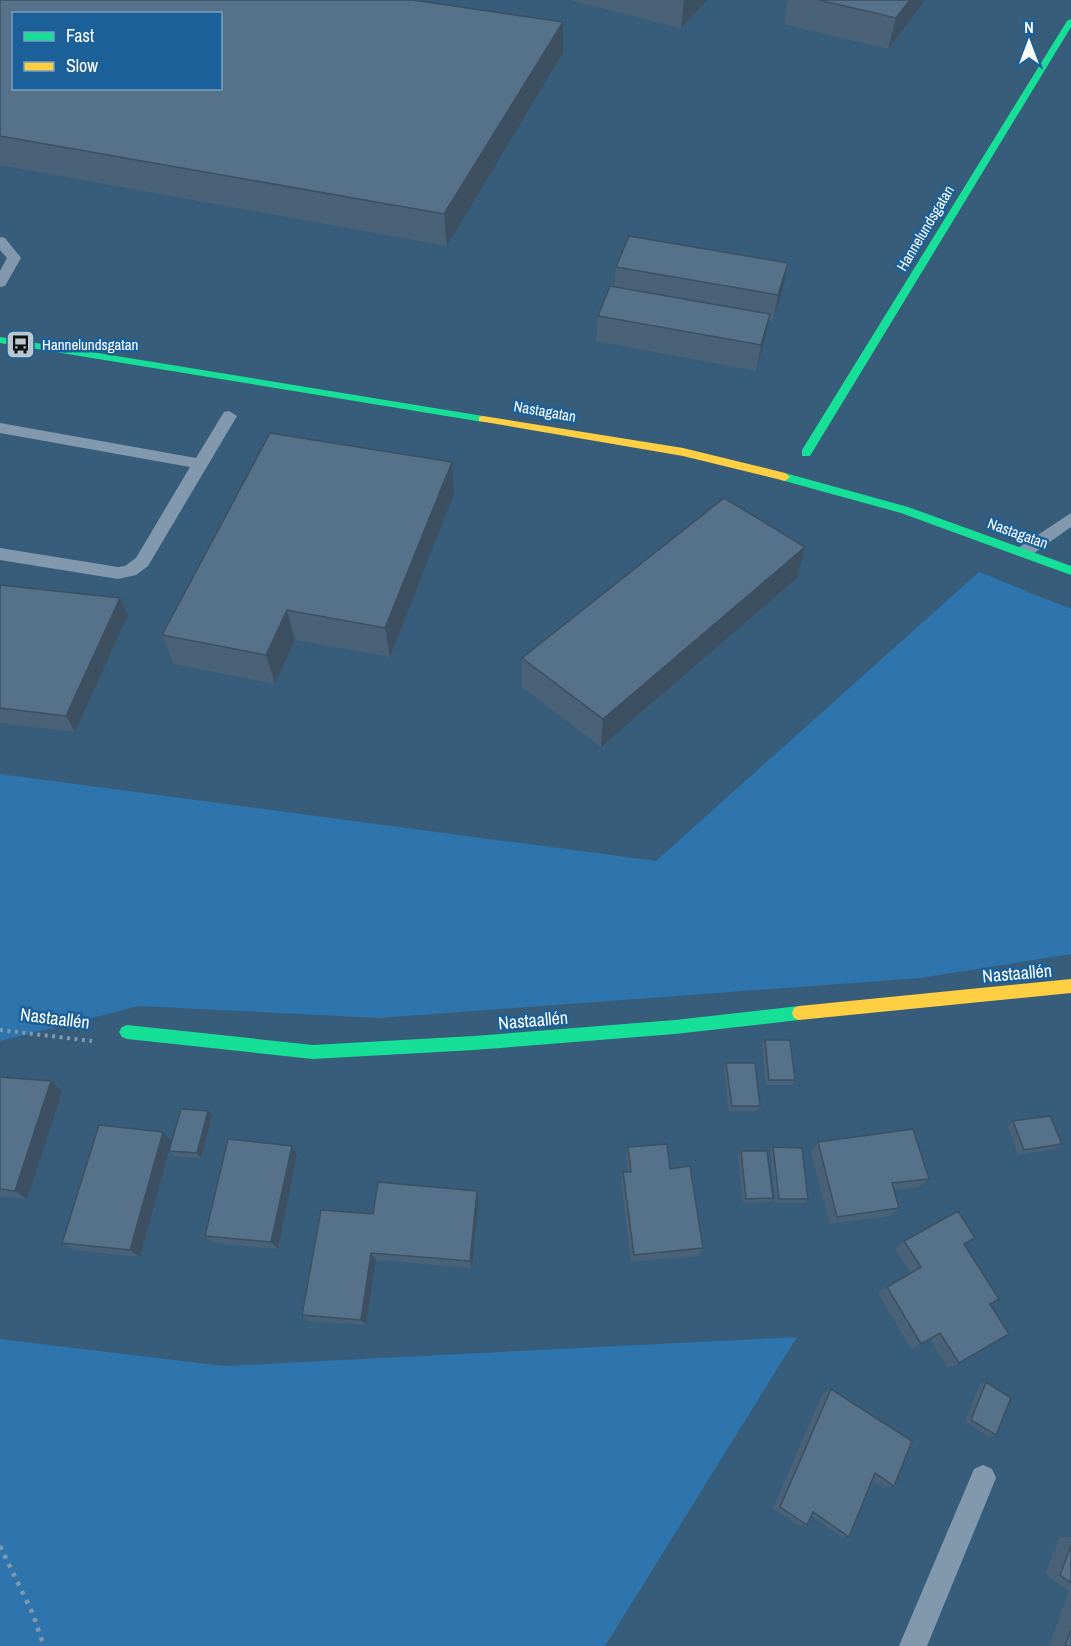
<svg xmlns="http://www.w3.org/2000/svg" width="1071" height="1646" font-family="'Archivo Narrow',sans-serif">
  <rect width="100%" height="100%" fill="#385d7b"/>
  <path fill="#2d75ac" d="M979,572L1071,609V954L920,978L379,1018L139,1006L0,1041V774L656,861Z
    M797,1337L605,1646H0V1339L223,1366Z"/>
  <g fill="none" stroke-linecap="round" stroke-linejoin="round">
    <path stroke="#8299ad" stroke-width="4" stroke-dasharray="3 4.5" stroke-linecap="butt" d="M0,1030L92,1041"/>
    <path stroke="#8299ad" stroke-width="4.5" stroke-dasharray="4 6" stroke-linecap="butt" d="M0,1546L32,1612L44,1646"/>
    <path fill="#8299ad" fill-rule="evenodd" d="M0,237L5,238L21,258L5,286L0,287V271L7,258L0,250Z
      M229,411L237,416L148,566L136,575L118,579L0,560V548L118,567L125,566L136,558L190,467L0,433V423L196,458L224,412Z
      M1071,513V527L1030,556H1018L1016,552L1018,548Z
      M983,1465L992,1469L996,1478L927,1646H899L974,1469Z"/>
    <path fill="#16e098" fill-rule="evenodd" d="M1071,19V27L810,456H802V450L1067,21Z
      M0,337L483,416L488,419L483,422L0,343Z
      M785,473L908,507L1071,566V575L901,513L781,480V474Z
      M799,1006L804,1008L806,1013L804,1018L799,1020L675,1034L474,1050L313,1059L127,1039L122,1037L119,1032L122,1027L127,1025L313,1045L474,1036L675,1020Z"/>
    <path fill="#ffcf43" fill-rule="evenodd" d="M483,416L683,448L785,473L790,477L785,481L683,456L479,421V417Z
      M1071,979V993L799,1020L794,1018L792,1013L794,1008L799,1006Z"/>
  </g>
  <path fill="#496277" d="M0,0L563,22V53L447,246L0,165Z
    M570,0H708L681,28Z
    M788,0H924L922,5L888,49L784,24Z
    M616,267L783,289L773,321L769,320L765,340L756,371L596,341L598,316L614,287Z
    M454,494L390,657L295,640L275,684L174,664L162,635Z
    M797,578L601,747L522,687V658Z
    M0,585L128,615L75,732L0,723Z
    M765,1040L795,1080L792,1085H766L762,1045Z
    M726,1063L760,1106L757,1111H729L724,1069Z
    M0,1077L62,1092L27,1199L0,1196Z
    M212,1116L201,1158L174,1156L169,1151Z
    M1013,1121L1062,1144L1055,1149L1018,1155L1008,1126Z
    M172,1141L140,1257L74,1250L62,1243Z
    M818,1142L929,1179L919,1187L894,1190L899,1208L890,1216L830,1224L811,1152Z
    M628,1147L670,1169L703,1248L699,1256L631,1262L621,1181L623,1172H628L626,1157Z
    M773,1147L808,1199L805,1203H776L770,1152Z
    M741,1151L773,1198L770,1202L743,1203L738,1156Z
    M297,1155L278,1249L213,1243L205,1236Z
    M479,1199L472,1268L376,1260L366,1325L308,1321L302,1315L373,1214Z
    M904,1241L964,1245L990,1304L959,1363L948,1368L930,1339L911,1349L878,1293L887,1287L911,1273L895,1249Z
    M986,1382L996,1435L989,1437L965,1421L980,1384Z
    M831,1389L894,1486L884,1488L872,1480L849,1537H841L811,1516L807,1525L800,1526L773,1508L823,1393Z
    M1060,1537H1071V1646H1049L1069,1591L1045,1574Z"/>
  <path fill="#3c5061" d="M684,0H708L681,28Z
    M910,0H924L922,5L888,49L896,18Z
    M563,22V53L447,246L444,214Z
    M788,263L783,289L773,321L778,295Z
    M770,314L765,340L756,371L761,345Z
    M452,462L454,494L390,657L385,628Z
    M805,547L797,578L601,747L603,719Z
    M120,598L128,615L75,732L66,716Z
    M287,610L295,640L275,684L266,655Z
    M51,1081L62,1092L27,1199L15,1191Z
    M208,1111L212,1116L201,1158L197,1153Z
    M163,1132L172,1141L140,1257L130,1250Z
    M292,1146L297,1155L278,1249L271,1242Z
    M477,1191L479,1199L472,1268L470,1261Z
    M371,1253L376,1260L366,1325L361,1320Z"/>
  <path fill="#55728a" stroke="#3c5061" stroke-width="1.5" fill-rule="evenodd" d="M0,0H413L563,22L444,214L0,136ZM14,14H220V88H14Z
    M819,0H910L896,18Z
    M629,236L788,263L778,295L616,267Z
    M610,286L770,314L761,345L598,316Z
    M270,433L452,462L385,628L287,610L266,655L162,635Z
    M724,498L805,547L603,719L522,658Z
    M0,585L120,598L66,716L0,708Z
    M765,1040H790L795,1080H769Z
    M726,1063H755L760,1106H732Z
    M0,1077L51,1081L15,1191L0,1189Z
    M181,1109L208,1111L197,1153L169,1151Z
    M1050,1116L1062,1144L1024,1150L1013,1121Z
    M99,1125L163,1132L130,1250L62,1243Z
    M913,1129L929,1179L892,1183L899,1208L837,1217L818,1142Z
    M228,1139L292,1146L271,1242L205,1236Z
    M667,1144L670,1169L690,1166L703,1248L634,1255L623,1172H631L628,1147Z
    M773,1147L802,1148L808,1199H779Z
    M741,1151H767L773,1198L746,1199Z
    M378,1182L477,1191L470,1261L371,1253L361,1320L302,1315L321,1210L373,1214Z
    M958,1211L975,1238L964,1244L999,1299L990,1304L1009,1334L959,1363L940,1333L921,1344L887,1287L921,1267L904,1241Z
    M986,1382L1011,1398L996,1435L971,1420Z
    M831,1389L912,1441L894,1486L875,1473L849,1537L813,1512L807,1525L780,1507Z
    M1071,1546V1583L1060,1575Z
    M1071,1630V1646H1065Z"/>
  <defs>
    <symbol id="bus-square" viewBox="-11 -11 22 22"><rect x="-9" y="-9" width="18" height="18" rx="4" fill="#b9c6d1" stroke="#1b6098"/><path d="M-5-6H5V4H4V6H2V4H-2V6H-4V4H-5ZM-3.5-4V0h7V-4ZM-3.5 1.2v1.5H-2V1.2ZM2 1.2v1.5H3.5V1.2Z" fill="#111"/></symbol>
  </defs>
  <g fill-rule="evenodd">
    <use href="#bus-square" x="4" y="328" width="33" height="33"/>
  </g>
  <g text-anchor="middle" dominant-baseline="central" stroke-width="5" stroke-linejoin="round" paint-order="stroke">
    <g font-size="15" fill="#fff" stroke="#1b6098">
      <text transform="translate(925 228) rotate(-59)">Hannelundsgatan</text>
      <text transform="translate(545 411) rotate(10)">Nastagatan</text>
      <text transform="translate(1018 533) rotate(20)">Nastagatan</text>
    </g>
    <g font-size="15" fill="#fff" stroke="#1b6098" text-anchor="start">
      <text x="42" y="344">Hannelundsgatan</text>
    </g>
    <g font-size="18" fill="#fff" stroke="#1b6098">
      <text transform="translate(1017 973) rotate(-5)">Nastaallén</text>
      <text transform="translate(55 1018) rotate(7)">Nastaallén</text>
      <text transform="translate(533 1020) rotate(-5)">Nastaallén</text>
    </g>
  </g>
  <rect x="12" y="12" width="210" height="78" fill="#1b6098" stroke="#76a0c1" stroke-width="1.5"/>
  <rect x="24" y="32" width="30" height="9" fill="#16e098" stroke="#76a0c1" stroke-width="1.5"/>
  <text x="66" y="42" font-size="18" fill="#ffffff">Fast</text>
  <rect x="24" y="62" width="30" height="9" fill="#ffcf43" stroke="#76a0c1" stroke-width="1.5"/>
  <text x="66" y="72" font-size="18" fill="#ffffff">Slow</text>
  <g transform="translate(1029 42)" stroke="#1b6098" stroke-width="4.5" paint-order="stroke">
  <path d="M0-4.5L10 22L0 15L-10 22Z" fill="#ffffff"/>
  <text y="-9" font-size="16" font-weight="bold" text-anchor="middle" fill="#ffffff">N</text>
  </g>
</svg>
